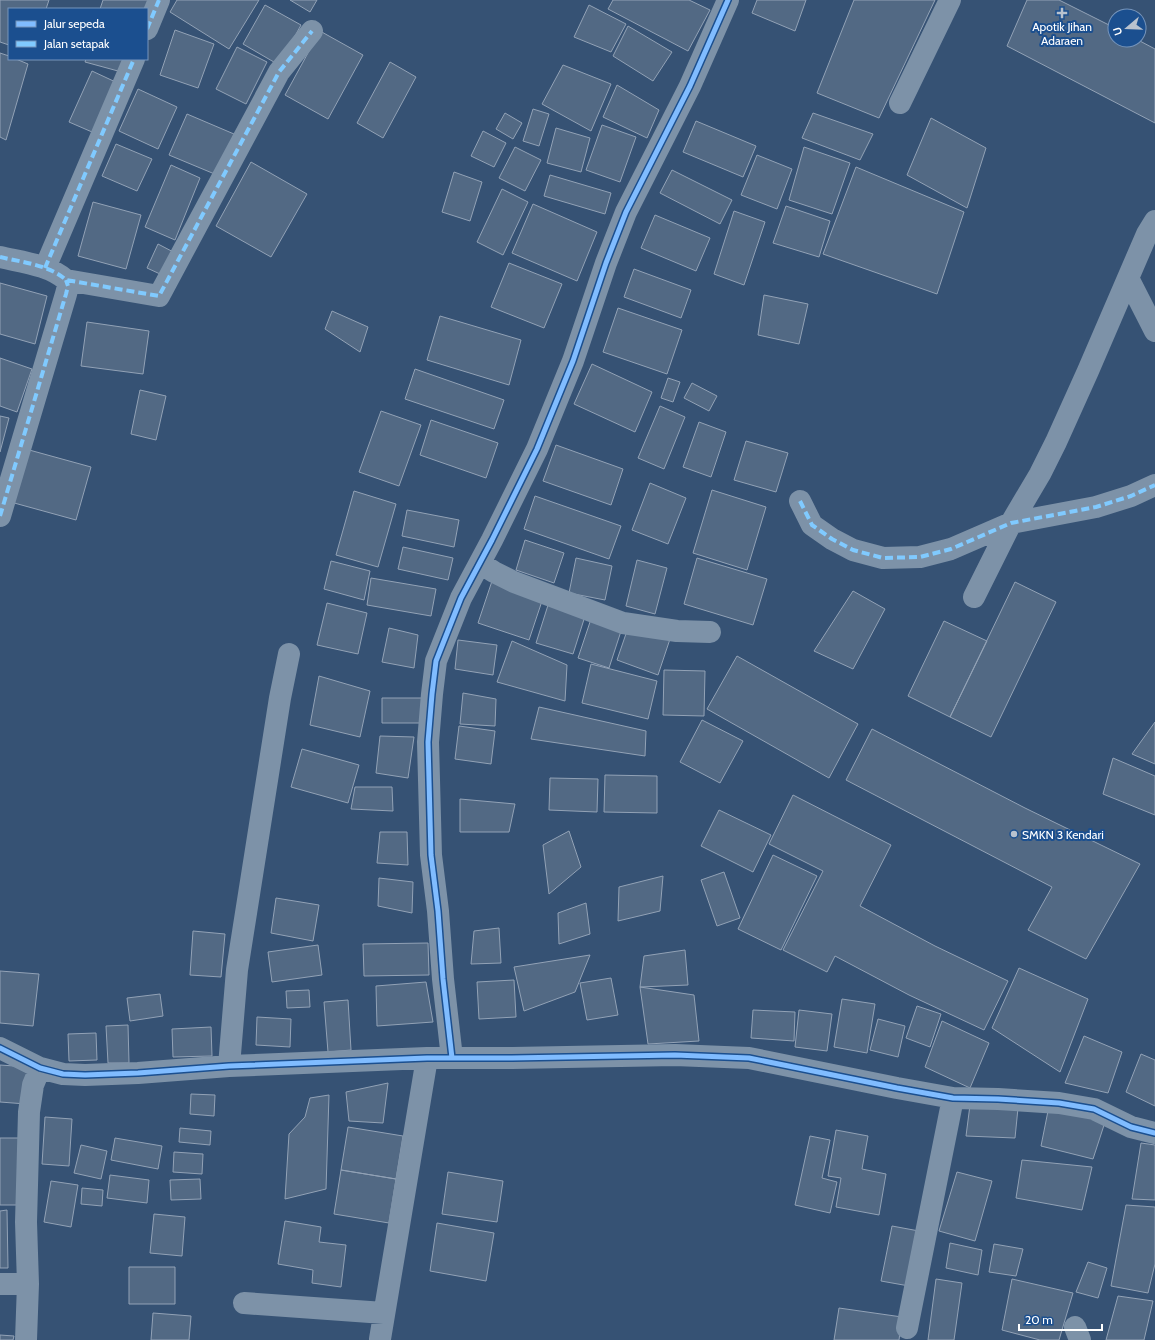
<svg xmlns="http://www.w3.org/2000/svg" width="1155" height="1340" font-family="Cabin,sans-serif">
  <rect width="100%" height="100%" fill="#365274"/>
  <path fill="#526984" stroke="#92a2b6" d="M0,0H49L46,9H9V45L0,42Z
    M103,0H151L147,9H100Z
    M177,0H259L229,49L170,12Z
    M290,0H317L310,12Z
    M613,0H689L710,10L688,51L608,9Z
    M757,0H806L795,31L752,13Z
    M854,0H935L879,118L817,93Z
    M1027,0H1059L1115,28V40H1138L1155,49V123L1007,46Z
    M265,5L301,25L279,65L243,44Z
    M589,5L626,24L611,52L574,37Z
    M628,26L672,52L653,81L613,56Z
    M175,30L214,44L198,88L160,75Z
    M320,31L363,55L328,119L285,95Z
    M237,47L267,62L246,104L216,89Z
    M0,53L9,56V59H16L28,64L6,140L0,137Z
    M86,59H133L129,74L85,62Z
    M390,62L416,77L383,138L357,123Z
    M563,65L611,84L591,131L542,104Z
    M92,71L122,85L99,135L69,122Z
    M617,85L659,110L647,138L603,117Z
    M138,89L177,107L158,149L119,131Z
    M533,109L549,114L539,146L523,141Z
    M505,113L522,123L513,139L496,129Z
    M813,113L873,134L860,160L802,138Z
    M187,114L234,134L217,175L169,155Z
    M931,118L986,148L967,208L907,175Z
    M696,121L756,146L743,177L683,152Z
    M602,125L636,137L620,182L586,170Z
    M556,128L590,138L581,172L547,163Z
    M483,131L506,143L494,167L471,156Z
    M116,144L152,159L137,191L102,176Z
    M515,147L541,160L525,191L499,178Z
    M804,147L850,163L832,214L789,200Z
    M757,155L792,169L777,209L741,195Z
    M251,162L307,194L271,257L216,226Z
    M171,165L200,178L175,240L145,227Z
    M856,167L964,212L937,294L823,254Z
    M672,170L732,200L720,224L660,193Z
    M454,172L482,182L470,221L442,212Z
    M550,175L611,193L605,214L544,196Z
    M502,189L528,202L503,255L477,242Z
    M93,202L141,215L126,269L78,256Z
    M533,204L597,232L577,281L512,253Z
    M786,206L830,221L819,257L773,243Z
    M734,211L765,222L744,285L714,274Z
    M655,215L710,238L696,271L641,248Z
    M158,244L181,256L171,279L147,268Z
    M509,263L562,284L544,328L491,307Z
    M634,269L691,290L681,318L624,297Z
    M0,283L47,296L35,344L0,334Z
    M764,295L808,304L799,344L758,335Z
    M618,308L682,330L667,374L603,352Z
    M332,311L368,327L360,352L325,329Z
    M440,316L521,340L509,385L427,360Z
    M87,322L149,331L143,374L81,366Z
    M0,358L32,369L17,412L0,406Z
    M592,364L652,392L635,432L574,404Z
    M415,369L504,400L494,429L405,399Z
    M668,378L680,382L673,402L661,398Z
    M692,383L717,396L709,411L684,398Z
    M140,390L166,396L156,440L131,434Z
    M660,406L685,417L664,469L638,458Z
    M381,411L421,425L399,486L359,472Z
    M0,416L9,418L0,452Z
    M431,420L498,443L486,478L420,455Z
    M699,422L726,432L711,477L683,467Z
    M746,441L788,453L776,492L734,480Z
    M556,445L623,469L611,505L543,481Z
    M22,448L91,467L76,520L7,501Z
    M650,483L686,498L668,544L632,530Z
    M712,490L766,507L747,570L693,553Z
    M354,491L396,504L378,567L336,555Z
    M535,496L621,526L609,559L524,529Z
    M407,510L459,520L454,547L402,536Z
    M525,540L564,553L554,583L516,570Z
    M403,547L453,558L448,580L398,569Z
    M576,558L612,566L605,600L569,593Z
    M697,558L767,579L753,625L684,604Z
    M637,560L667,568L655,614L626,606Z
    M331,561L370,571L364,600L324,589Z
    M371,578L436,589L431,616L367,605Z
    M492,581L543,598L529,640L478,623Z
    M1015,582L1056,602L991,737L950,717Z
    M853,591L885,609L853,669L814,651Z
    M549,602L586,613L573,654L536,643Z
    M327,603L367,613L358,654L317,645Z
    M592,616L623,625L609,668L578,658Z
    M944,621L987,641L950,717L908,696Z
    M629,625L670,639L658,675L617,660Z
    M389,628L418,635L414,668L382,662Z
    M458,640L497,645L493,675L455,669Z
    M512,641L567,665L565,701L497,682Z
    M737,656L858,724L829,778L707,709Z
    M591,664L657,681L648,719L582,703Z
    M664,670L705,671L704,716L663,715Z
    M319,676L370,691L360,737L310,725Z
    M463,693L496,699L495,726L460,724Z
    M382,698H428V723H382Z
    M539,707L646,731L645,756L531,739Z
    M702,720L743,741L720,783L680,762Z
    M1155,722V764L1132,754Z
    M459,726L495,731L491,764L455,759Z
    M872,729L1025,808L1140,864L1086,959L1028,930L1052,887L846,780Z
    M380,736L414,737L408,778L376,773Z
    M302,749L359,765L348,803L291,787Z
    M1113,758L1155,776V815L1103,794Z
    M605,775L657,776V813L604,812Z
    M550,778L598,779L597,812L549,810Z
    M355,787H392L393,811L351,809Z
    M793,795L891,845L860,906L935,946L1008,981L984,1030L909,995L835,956L827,972L783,950L823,871L769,844Z
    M460,799L515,804L509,832H460Z
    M719,810L771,835L753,872L701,846Z
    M569,831L581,867L549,894L543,845Z
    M380,832H407L408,865L377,863Z
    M773,855L817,876L781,950L738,929Z
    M724,872L740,918L717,926L701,880Z
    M663,876L660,911L618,921L619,887Z
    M379,878L413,882L412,913L378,906Z
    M276,898L319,905L313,941L271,933Z
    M586,903L590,934L559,944L558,913Z
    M499,928L501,963L471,964L474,931Z
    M193,931L225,934L221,977L190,975Z
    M428,943L429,975L364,976L363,944Z
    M318,945L322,975L272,982L268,952Z
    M685,950L688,985L640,987L644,956Z
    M590,955L575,992L524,1011L514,967Z
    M1019,968L1088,999L1060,1072L992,1028Z
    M0,971L39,974L33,1026L0,1023Z
    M611,978L618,1015L587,1020L580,983Z
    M514,980L516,1017L479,1019L477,982Z
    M426,982L433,1022L377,1026L376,986Z
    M640,987L694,995L699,1041L648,1044Z
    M309,990L310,1007L287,1008L286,991Z
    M160,994L163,1016L130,1021L127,998Z
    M842,999L875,1004L867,1053L834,1047Z
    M348,1000L351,1050L328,1052L324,1002Z
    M917,1006L941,1014L930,1047L906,1038Z
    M753,1010L795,1012L794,1041L751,1038Z
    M799,1010L832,1014L827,1051L795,1047Z
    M257,1017L291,1019L290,1047L256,1045Z
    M878,1019L905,1026L898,1057L870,1050Z
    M942,1021L989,1043L970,1088L925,1067Z
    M128,1025L129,1063H108L106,1026Z
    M211,1027L212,1056L173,1057L172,1029Z
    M96,1033L97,1060L69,1061L68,1034Z
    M1084,1036L1122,1052L1108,1093L1065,1083Z
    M1141,1054L1155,1060V1106L1126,1092Z
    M0,1065L29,1067L26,1104L0,1102Z
    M388,1083L383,1123L349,1121L346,1092Z
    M191,1094L215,1095L214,1116L190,1114Z
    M329,1095L326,1189L285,1199L289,1134L305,1117L310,1098Z
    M970,1105L1018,1108L1015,1138L966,1136Z
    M1048,1111L1106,1119L1093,1159L1041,1146Z
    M45,1117L72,1119L69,1166L42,1164Z
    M348,1127L403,1136L396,1179L341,1170Z
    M180,1128L211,1131L210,1145L179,1142Z
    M836,1130L868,1136L862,1169L886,1174L879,1215L836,1207L841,1178L828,1176Z
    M810,1136L830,1140L822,1178L837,1182L830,1213L795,1205Z
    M0,1138H24V1205H0Z
    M115,1138L162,1146L158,1169L111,1160Z
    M1141,1143L1155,1145V1200L1132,1199Z
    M81,1145L107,1151L101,1179L74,1173Z
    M174,1152L203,1154L202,1174L173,1172Z
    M1022,1160L1092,1167L1082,1210L1016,1198Z
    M341,1170L396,1179L389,1223L334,1214Z
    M448,1172L503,1181L497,1222L442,1214Z
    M957,1172L992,1181L975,1241L939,1231Z
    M110,1175L149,1180L147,1203L107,1198Z
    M200,1179L201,1199L171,1200L170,1180Z
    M51,1181L78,1185L71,1227L44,1222Z
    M82,1188L103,1190L102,1206L81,1204Z
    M1126,1205L1155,1207V1264L1148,1293L1111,1286Z
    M7,1210L8,1268H0V1211Z
    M154,1214L185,1217L182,1256L150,1253Z
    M285,1221L321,1227L319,1242L346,1245L341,1287L312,1283L313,1270L278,1264Z
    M437,1223L494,1233L486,1281L430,1271Z
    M892,1226L919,1231L909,1286L881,1281Z
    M950,1243L982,1250L978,1275L946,1268Z
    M994,1244L1023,1249L1016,1276L989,1272Z
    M1088,1262L1107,1268L1098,1298L1076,1292Z
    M129,1267H175V1304H129Z
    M936,1279L962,1283L954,1340H928Z
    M1012,1279L1073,1293L1059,1340H1040L1002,1330Z
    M1118,1296L1153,1301L1144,1340H1106Z
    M839,1308L902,1317L899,1340H834Z
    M153,1313L191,1316L189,1340H151Z
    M0,1335L14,1336L13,1340H0Z"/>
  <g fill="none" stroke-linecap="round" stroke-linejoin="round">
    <path stroke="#7d92a8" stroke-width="22" d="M147,29L159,0
      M900,103L950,0
      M0,257C21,262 50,265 66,280L159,296L279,72L312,31
      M45,268L134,59
      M1128,278L1155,331
      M800,501L812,525L832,539L853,550L883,558L920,557L951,549L1011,523L1096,507L1131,496L1155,485
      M0,516L66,294L68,286L66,280
      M480,563L494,572L514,582L623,623L677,631L710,632
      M974,597L1011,523L1040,474L1056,442L1088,371L1147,234L1155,221
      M0,1048L40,1068L63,1074L85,1075L138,1073L229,1066L427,1058H512L675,1055L749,1058L897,1088L953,1098L998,1099L1059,1103L1094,1109L1131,1127L1155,1133
      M452,1058L443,979L438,911L431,855L428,742L432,694L436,661L461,598L492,540L537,449L573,361L606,263L626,212L690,86L728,0
      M229,1066L237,970L280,698L289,654
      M0,1284H28
      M244,1303L384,1313
      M1075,1327L1080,1340
      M907,1328L953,1098
      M380,1339L427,1058
      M26,1340L28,1284L26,1222L29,1112L33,1085L40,1068"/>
    <path stroke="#80caff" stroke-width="4" stroke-dasharray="8 4" stroke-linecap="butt" d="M147,29L159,0
      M0,257C21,262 50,265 66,280L159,296L279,72L312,31
      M45,268L134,59
      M800,501L812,525L832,539L853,550L883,558L920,557L951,549L1011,523L1096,507L1131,496L1155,485
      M0,516L66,294L68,286L66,280"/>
    <defs>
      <path id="cycleway" d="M0,1048L40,1068L63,1074L85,1075L138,1073L229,1066L427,1058H512L675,1055L749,1058L897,1088L953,1098L998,1099L1059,1103L1094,1109L1131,1127L1155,1133
        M452,1058L443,979L438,911L431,855L428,742L432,694L436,661L461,598L492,540L537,449L573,361L606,263L626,212L690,86L728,0"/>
    </defs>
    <use href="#cycleway" stroke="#1b4f8f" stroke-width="8"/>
    <use href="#cycleway" stroke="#80bcff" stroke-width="5"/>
  </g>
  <g fill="#b9c2ce" stroke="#1b4f8f" stroke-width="1.5">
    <path d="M1060 7h4v4h4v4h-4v4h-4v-4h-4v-4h4z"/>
    <circle cx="1014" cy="834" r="4"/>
  </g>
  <g text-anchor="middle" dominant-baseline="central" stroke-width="4" stroke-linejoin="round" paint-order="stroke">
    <g font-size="12" fill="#fff" stroke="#1b4f8f">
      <text x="1062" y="26">Apotik Jihan<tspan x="1062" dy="14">Adaraen</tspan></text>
      <text x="1022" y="834" text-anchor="start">SMKN 3 Kendari</text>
    </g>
  </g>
  <rect x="8" y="8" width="140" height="52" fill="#1b4f8f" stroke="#7695bc"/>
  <rect x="16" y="21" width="20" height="6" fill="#80bcff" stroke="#7695bc"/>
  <text x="44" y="28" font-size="12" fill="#ffffff">Jalur sepeda</text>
  <rect x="16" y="41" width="20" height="6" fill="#80caff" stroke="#7695bc"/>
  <text x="44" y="48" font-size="12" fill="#ffffff">Jalan setapak</text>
  <g transform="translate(1127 28) rotate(251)"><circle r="19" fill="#1b4f8f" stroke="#7695bc"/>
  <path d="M0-3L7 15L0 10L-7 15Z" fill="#b9c2ce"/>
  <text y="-6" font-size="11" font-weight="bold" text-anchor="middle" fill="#ffffff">U</text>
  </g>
  <path d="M1019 1324v6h83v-6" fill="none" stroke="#ffffff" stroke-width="2"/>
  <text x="1025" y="1324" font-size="12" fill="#ffffff" stroke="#1b4f8f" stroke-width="3" paint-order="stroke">20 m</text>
</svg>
